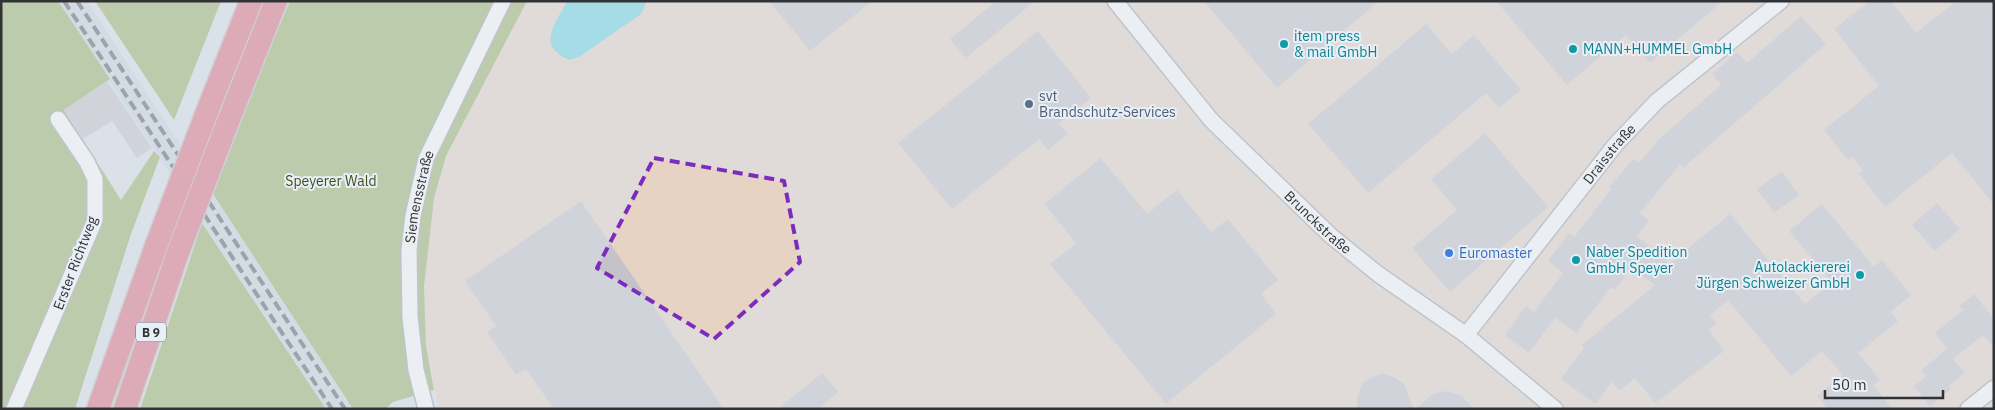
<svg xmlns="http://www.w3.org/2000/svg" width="1995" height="410" font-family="'IBM Plex Sans',sans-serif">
  <rect width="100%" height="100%" fill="#dbe1e9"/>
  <path fill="#cad5e1" d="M56,1H87L353,409H326Z"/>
  <path fill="#e7d3c4" d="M527,1H1994V409H439L426,346L424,287L434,198L446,156Z"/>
  <path fill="#99b064" d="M1,1H58L110,79L64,110L121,200L154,151L160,157L131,234L75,409H1Z
    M95,1H221L174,120Z
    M290,1H527L446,156L434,198L424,287L426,346L434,390L393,402L385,409H353L213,194L261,69Z
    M202,223L326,409H140Z"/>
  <path fill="#65d6e2" d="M567,1H647L641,14L579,57L569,60C536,45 555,25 567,1Z"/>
  <path fill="#c6c2ca" d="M769,1H872L810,51Z
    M996,1H1035L966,58L950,39Z
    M1204,1H1379L1277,88Z
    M1496,1H1723L1650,63L1626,35L1567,85Z
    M1870,1H1891L1916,33L1956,1H1994V205L1952,153L1885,207L1859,174L1863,171L1852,157L1848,160L1824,130L1879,86L1834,29Z
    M1801,16L1826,44L1683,168L1680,164L1640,213L1649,221L1637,236L1666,259L1668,265L1730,214L1805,304L1832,282L1789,231L1822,204L1874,267L1882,260L1911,295L1891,312L1898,321L1858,353L1880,380L1873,385L1893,409H1828L1817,396L1843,375L1822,351L1791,376L1728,300L1710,315L1717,324L1709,330L1724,351L1655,403L1635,378L1620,391L1612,382L1595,404L1561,379L1584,348L1582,345L1655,285L1631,268L1615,290L1611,287L1576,333L1555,318L1529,353L1505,335L1526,306L1534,312L1563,273L1548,261L1569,233L1574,237L1611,189L1609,187L1633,159L1639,163L1658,140L1721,85L1712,74L1737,52L1747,63Z
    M1426,24L1452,54L1474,35L1521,90L1499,108L1486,93L1368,193L1308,124Z
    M1038,31L1091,98L1059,123L1068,134L1048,150L1039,139L952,209L898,143Z
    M107,81L152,148L137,158L112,121L83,139L64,110Z
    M1485,133L1548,207L1450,292L1412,248L1457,210L1431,179Z
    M1101,158L1147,214L1177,190L1211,232L1228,219L1278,280L1261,294L1276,314L1166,404L1050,264L1076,243L1044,204Z
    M1782,171L1799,195L1774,213L1757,189Z
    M581,201L724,409H554L526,369L516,375L487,332L496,326L465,281Z
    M1937,203L1960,229L1935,251L1912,225Z
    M1974,294L1994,319V348L1983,335L1953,359L1965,373L1948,386L1951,389L1930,406L1914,386L1926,377L1921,370L1947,349L1935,333L1963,310L1959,306Z
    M822,373L838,392L829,400L818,409H778Z
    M1384,374L1394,377L1404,384L1414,409H1357V397L1363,383L1374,376Z
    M1447,391L1461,395L1474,409H1416L1432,394Z"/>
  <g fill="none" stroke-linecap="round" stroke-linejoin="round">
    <defs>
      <g id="minor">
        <path id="s1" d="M1115,1L1211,120L1331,236L1378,274L1466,335L1555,409"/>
        <path id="s2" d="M1466,335L1616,144L1657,101L1781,1"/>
        <path d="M14,409L95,220V179L87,162L58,119"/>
        <path id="s3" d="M426,409L416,370L410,317L409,250L413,216L426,159L503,1"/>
        <path d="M1968,409L1994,388"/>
      </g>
      <path id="highway" d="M210,104L251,1
        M229,119L276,1
        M98,409L156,246
        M125,409L177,255"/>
    </defs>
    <use href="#minor" stroke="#9ca2a9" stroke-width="18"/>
    <use href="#highway" stroke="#bdbdbe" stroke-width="25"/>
    <use href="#minor" stroke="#fff" stroke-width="15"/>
    <use href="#highway" stroke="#df697c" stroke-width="22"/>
    <path stroke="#54575b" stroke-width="4" stroke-dasharray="10 5" stroke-linecap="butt" d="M64,1L332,409
      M77,1L345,409"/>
    <defs>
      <path id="highway-bridge" d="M156,246L210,104
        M177,255L229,119"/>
    </defs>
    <use href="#highway-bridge" stroke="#bdbdbe" stroke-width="25" stroke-linecap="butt"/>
    <use href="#highway-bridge" stroke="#df697c" stroke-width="22"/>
  </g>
  <path d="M0 0H1995V410H0ZM654,158L784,181L800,262L714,339L597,268Z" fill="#dbe1e9" fill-opacity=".55" fill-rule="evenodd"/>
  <path fill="none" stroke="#7b2cbf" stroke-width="4" stroke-dasharray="10 6" stroke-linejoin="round" d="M654,158L784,181L800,262L714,339L597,268Z"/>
  <g fill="#0f9aa8" stroke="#e8eff6" stroke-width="2">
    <circle cx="1284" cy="44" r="5"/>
    <circle cx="1573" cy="49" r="5"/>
    <circle cx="1576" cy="260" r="5"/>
    <circle cx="1860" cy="275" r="5"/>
  </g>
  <circle fill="#5c6f8a" stroke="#e8eff6" stroke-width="2" cx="1029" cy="104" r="5"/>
  <circle fill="#3f7fe0" stroke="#e8eff6" stroke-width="2" cx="1449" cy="253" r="5"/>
  <g text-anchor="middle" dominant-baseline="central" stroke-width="4" stroke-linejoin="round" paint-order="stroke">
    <rect fill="#e8eff6" stroke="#676b6f" stroke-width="1" x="136" y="322.5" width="30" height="19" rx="4"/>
    <g font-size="12" font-weight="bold" fill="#303235">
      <text x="151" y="332">B 9</text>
    </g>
    <g font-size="14" fill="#0d838f" stroke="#e8eff6" text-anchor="start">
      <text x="1294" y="36">item press<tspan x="1294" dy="16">&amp; mail GmbH</tspan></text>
      <text x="1583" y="49">MANN+HUMMEL GmbH</text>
      <text x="1586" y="252">Naber Spedition<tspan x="1586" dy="16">GmbH Speyer</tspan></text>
      <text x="1850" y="267" text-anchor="end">Autolackiererei<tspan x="1850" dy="16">Jürgen Schweizer GmbH</tspan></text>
    </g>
    <g font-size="14" fill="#4e5e75" stroke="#e8eff6" text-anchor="start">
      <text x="1039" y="96">svt<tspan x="1039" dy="16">Brandschutz-Services</tspan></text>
    </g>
    <g font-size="14" fill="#303235" stroke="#e8eff6">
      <text stroke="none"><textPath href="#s2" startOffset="231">Draisstraße</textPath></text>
      <text stroke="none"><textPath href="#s3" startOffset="215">Siemensstraße</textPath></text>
      <text stroke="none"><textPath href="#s1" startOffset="301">Brunckstraße</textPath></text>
      <text transform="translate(75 263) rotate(-69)">Erster Richtweg</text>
    </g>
    <g font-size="14" fill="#3f4e17" stroke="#e8eff6">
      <text x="331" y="181">Speyerer Wald</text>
    </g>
    <g font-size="14" fill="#366cbe" stroke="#e8eff6" text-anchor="start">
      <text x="1459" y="253">Euromaster</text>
    </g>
  </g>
  <rect width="1995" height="410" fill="none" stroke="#303235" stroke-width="5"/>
  <path d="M1825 390v8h118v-8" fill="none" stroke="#303235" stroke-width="2.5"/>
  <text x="1832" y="390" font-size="15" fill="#303235" stroke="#e8eff6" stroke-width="4" paint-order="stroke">50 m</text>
</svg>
